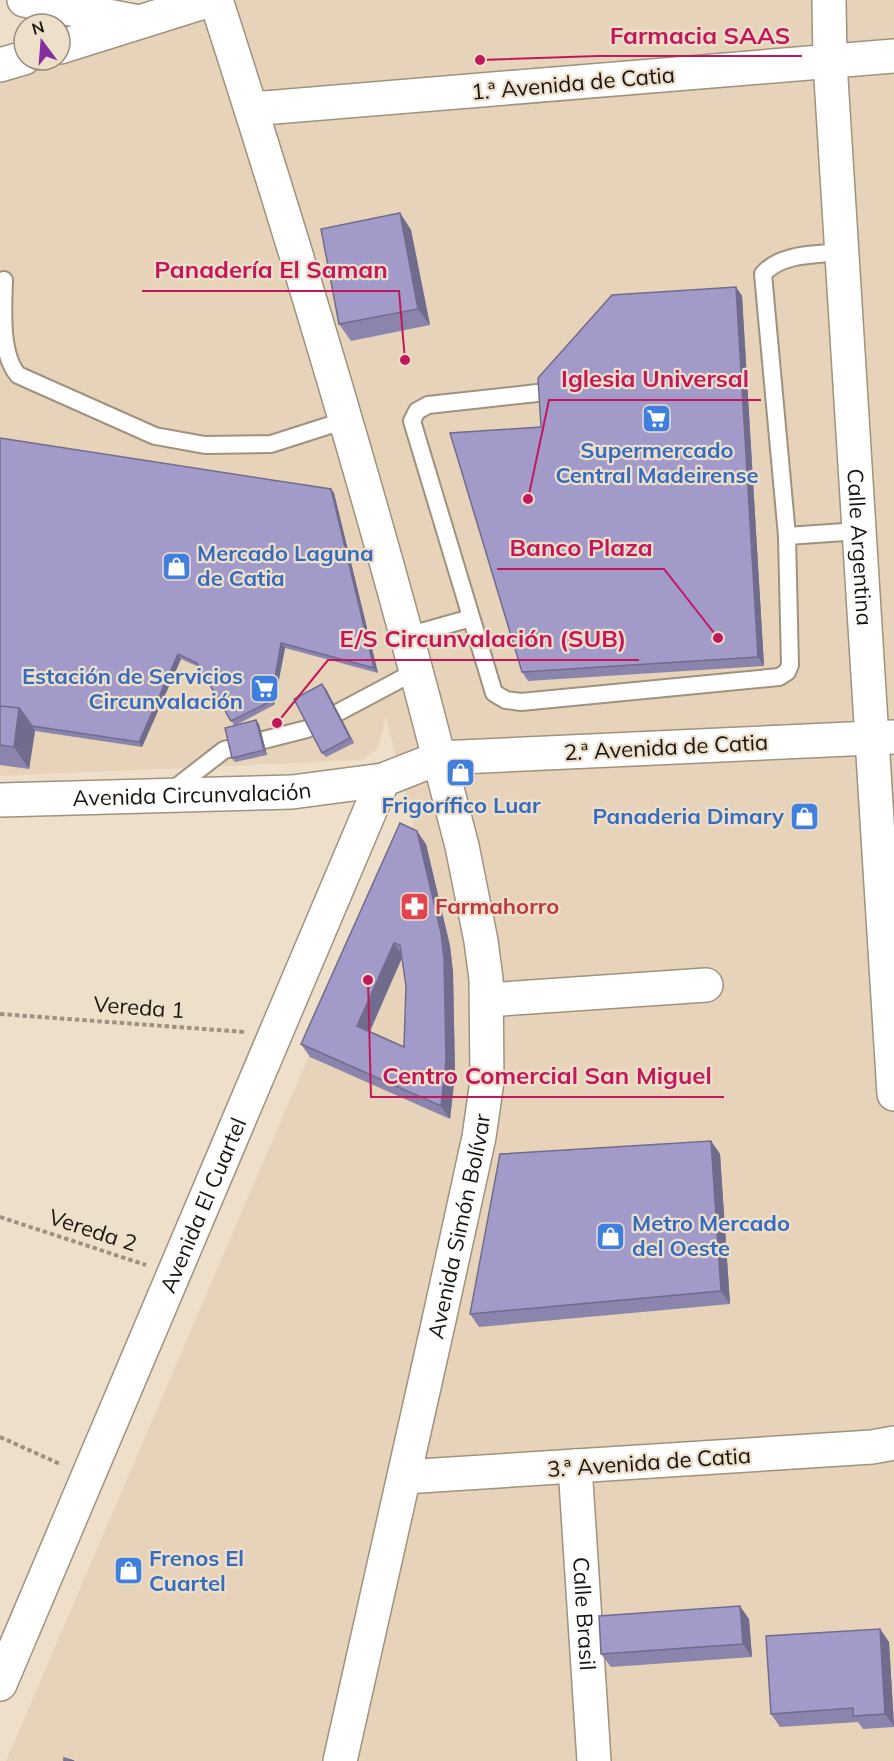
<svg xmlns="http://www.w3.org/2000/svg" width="894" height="1761" font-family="Mulish,sans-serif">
  <rect width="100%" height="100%" fill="#eedfcb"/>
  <path fill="#e6d3b9" d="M179,0H894V1761H6L298,1081L413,824L386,717L378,748L363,760L0,776V77L55,60Z"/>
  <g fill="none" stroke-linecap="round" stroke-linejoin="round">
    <defs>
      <path id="service" d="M4,280C3,310 0,354 18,375L155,436L205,445L271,444L346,420
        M537,393L428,405L417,411L412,421L494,693L506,700L521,702L779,677L787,672L790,665L787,536L763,274C781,253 815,255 842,252
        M787,536L859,531
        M407,636L471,618
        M170,792L224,750L307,729L416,671"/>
      <g id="minor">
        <path d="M24,0L139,22"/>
        <path id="s1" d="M829,0L830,62L894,1094"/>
        <path d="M487,1000L706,985"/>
        <path id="s2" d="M575,1466L594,1761"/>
        <path d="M404,1477L872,1447L894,1443"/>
        <path id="s3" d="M340,1761L437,1329L479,1137L487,1081L486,979L481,941L462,846L439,758"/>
      </g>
      <g id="tertiary">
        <path d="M60,47L210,0"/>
        <path d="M0,65L24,58"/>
        <path d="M251,109L894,56"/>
        <path id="s4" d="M0,800L292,792L383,780"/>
      </g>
      <g id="secondary">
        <path d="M216,0C297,251 373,503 439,758"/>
        <path id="s5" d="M0,1684L383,780L439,758L894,737"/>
      </g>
    </defs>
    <use href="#service" stroke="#9f927f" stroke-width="20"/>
    <use href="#minor" stroke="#9f927f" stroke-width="36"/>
    <use href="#tertiary" stroke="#9f927f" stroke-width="36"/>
    <use href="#secondary" stroke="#9f927f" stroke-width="36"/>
    <path stroke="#9d9182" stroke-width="4" stroke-dasharray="4.5 3" stroke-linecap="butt" d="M0,1014L245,1032
      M0,1217L146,1265
      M0,1437L60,1464"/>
    <use href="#service" stroke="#fff" stroke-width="16"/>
    <use href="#minor" stroke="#fff" stroke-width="33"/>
    <use href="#tertiary" stroke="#fff" stroke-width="33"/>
    <use href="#secondary" stroke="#fff" stroke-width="33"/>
  </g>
  <path fill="#8b85ad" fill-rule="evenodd" d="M400,213L411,230L430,325L351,341L339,324Z
    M736,287L742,296L764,666L528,681L522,672L541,427Z
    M0,438L331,489L334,493L378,673L285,648L274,705L236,725L259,724L267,755L235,762L232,758L234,725L199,667L181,659L142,747L35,731L29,769L0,765Z
    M326,689L354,743L326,757L322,753Z
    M426,844L450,946L453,972L455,1074L450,1119L310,1057L301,1044ZM402,957L406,986L404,1047L370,1032Z
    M711,1141L720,1154L730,1304L479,1327L470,1314Z
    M749,1619L752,1657L611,1667L601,1654Z
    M880,1629L889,1642L894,1727L863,1729L858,1722L780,1727L771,1714Z"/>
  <path fill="#716c8d" d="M400,213L411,230L430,325L418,309Z
    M736,287L742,296L764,666L758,657Z
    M331,489L334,493L378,673L374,668Z
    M281,643L285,648L274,705L271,701Z
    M178,654L181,659L142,747L139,742Z
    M322,684L326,689L354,743L350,738Z
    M19,708L35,731L29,769L14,747Z
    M256,720L259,724L267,755L264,750Z
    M417,831L426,844L450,946L453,972L455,1074L450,1119L441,1106Z
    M394,943L403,956L366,1039L357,1026Z
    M711,1141L720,1154L730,1304L721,1291Z
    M740,1606L749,1619L752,1657L743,1644Z
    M880,1629L889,1642L894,1726L885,1714Z"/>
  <path fill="#a29bc9" stroke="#716c8d" stroke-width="1.5" fill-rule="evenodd" d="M400,213L418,309L339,324L321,229Z
    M736,287L758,657L522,672L450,433L541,427L538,378L612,295Z
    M0,438L331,489L374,668L281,643L271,701L231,721L197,663L178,654L139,742L32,726L19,708L0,706Z
    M322,684L350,738L322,753L294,699Z
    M0,706L19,708L14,747L0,745Z
    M256,720L264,750L232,758L225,728Z
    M400,823L417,831L441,933L444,959L446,1060L441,1106L301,1044ZM394,943L400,945L406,986L404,1047L357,1026Z
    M711,1141L721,1291L470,1314L500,1154Z
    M740,1606L743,1644L601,1654L599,1616Z
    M880,1629L885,1714L853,1716V1708L771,1714L766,1636Z
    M64,1758L74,1761H64Z"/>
  <defs>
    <symbol id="supermarket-square" viewBox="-11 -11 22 22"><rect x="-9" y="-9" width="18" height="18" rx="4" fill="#3f7fe0" stroke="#eedfcb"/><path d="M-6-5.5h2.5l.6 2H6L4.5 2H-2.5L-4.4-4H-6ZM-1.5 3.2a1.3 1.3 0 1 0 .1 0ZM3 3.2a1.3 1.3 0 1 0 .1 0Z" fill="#fff"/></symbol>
    <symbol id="shop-square" viewBox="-11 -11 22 22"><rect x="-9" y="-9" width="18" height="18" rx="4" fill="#3f7fe0" stroke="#eedfcb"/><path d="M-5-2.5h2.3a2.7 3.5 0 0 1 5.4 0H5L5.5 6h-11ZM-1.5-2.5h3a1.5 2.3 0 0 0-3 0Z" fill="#fff"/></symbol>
    <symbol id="pharmacy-square" viewBox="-11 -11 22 22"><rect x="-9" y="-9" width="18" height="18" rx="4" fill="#e0444e" stroke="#eedfcb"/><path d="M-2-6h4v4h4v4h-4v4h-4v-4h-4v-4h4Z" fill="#fff"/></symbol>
  </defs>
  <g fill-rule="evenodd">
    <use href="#supermarket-square" x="640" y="402" width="33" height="33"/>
    <use href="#shop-square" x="160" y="550" width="33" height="33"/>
    <use href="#supermarket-square" x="248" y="672" width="33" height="33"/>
    <use href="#shop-square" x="444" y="756" width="33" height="33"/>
    <use href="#shop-square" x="788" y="800" width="33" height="33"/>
    <use href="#pharmacy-square" x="398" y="890" width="33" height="33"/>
    <use href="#shop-square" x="594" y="1220" width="33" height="33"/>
    <use href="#shop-square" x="112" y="1554" width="33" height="33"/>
  </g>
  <g text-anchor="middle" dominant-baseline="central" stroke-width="4.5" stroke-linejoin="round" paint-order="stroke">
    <g font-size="22" fill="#19140d" stroke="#eedfcb">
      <text transform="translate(573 83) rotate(-5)">1.ª Avenida de Catia</text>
      <text stroke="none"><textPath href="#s1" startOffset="548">Calle Argentina</textPath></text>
      <text transform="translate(666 747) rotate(-3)">2.ª Avenida de Catia</text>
      <text stroke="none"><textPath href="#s4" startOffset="192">Avenida Circunvalación</textPath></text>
      <text transform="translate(139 1007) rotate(4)">Vereda 1</text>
      <text stroke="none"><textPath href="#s5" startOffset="520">Avenida El Cuartel</textPath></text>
      <text stroke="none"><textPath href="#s3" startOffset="548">Avenida Simón Bolívar</textPath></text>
      <text transform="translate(93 1230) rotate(18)">Vereda 2</text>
      <text transform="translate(649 1462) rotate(-4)">3.ª Avenida de Catia</text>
      <text stroke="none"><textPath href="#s2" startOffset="148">Calle Brasil</textPath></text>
    </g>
    <g font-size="22" font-weight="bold" fill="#366cbe" stroke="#eedfcb" text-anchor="start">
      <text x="657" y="450" text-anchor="middle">Supermercado<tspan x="657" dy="25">Central Madeirense</tspan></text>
      <text x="197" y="553">Mercado Laguna<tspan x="197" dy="25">de Catia</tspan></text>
      <text x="243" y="676" text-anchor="end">Estación de Servicios<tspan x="243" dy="25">Circunvalación</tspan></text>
      <text x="461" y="805" text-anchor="middle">Frigorífico Luar</text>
      <text x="784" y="816" text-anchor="end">Panaderia Dimary</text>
      <text x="632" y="1223">Metro Mercado<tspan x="632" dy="25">del Oeste</tspan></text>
      <text x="149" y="1558">Frenos El<tspan x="149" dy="25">Cuartel</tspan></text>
    </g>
    <g font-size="22" font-weight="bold" fill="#be3a42" stroke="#eedfcb" text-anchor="start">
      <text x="435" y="906">Farmahorro</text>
    </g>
  </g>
  <path fill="none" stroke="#c2185b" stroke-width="2" d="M480 60L598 56H802M405 360L399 291H142M528 499L549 400H761M718 638L664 569H497M277 723L328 660H639M368 980L371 1097H724"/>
  <g fill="#c2185b" stroke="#eedfcb" stroke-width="2">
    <circle cx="480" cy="60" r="6"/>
    <circle cx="405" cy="360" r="6"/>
    <circle cx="528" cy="499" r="6"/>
    <circle cx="718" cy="638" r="6"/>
    <circle cx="277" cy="723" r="6"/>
    <circle cx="368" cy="980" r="6"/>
  </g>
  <g font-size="24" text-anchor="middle" font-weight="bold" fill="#c2185b" stroke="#eedfcb" stroke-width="4.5" stroke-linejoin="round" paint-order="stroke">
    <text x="700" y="44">Farmacia SAAS</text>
    <text x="271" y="278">Panadería El Saman</text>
    <text x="655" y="387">Iglesia Universal</text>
    <text x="581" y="556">Banco Plaza</text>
    <text x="483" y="647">E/S Circunvalación (SUB)</text>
    <text x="547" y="1084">Centro Comercial San Miguel</text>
  </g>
  <g transform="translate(42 42) rotate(344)"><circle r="28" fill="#eedfcb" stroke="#998e7f" stroke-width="1.5"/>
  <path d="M0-4.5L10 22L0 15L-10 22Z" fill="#842f9e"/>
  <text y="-9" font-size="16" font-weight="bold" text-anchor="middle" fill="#19140d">N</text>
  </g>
</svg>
